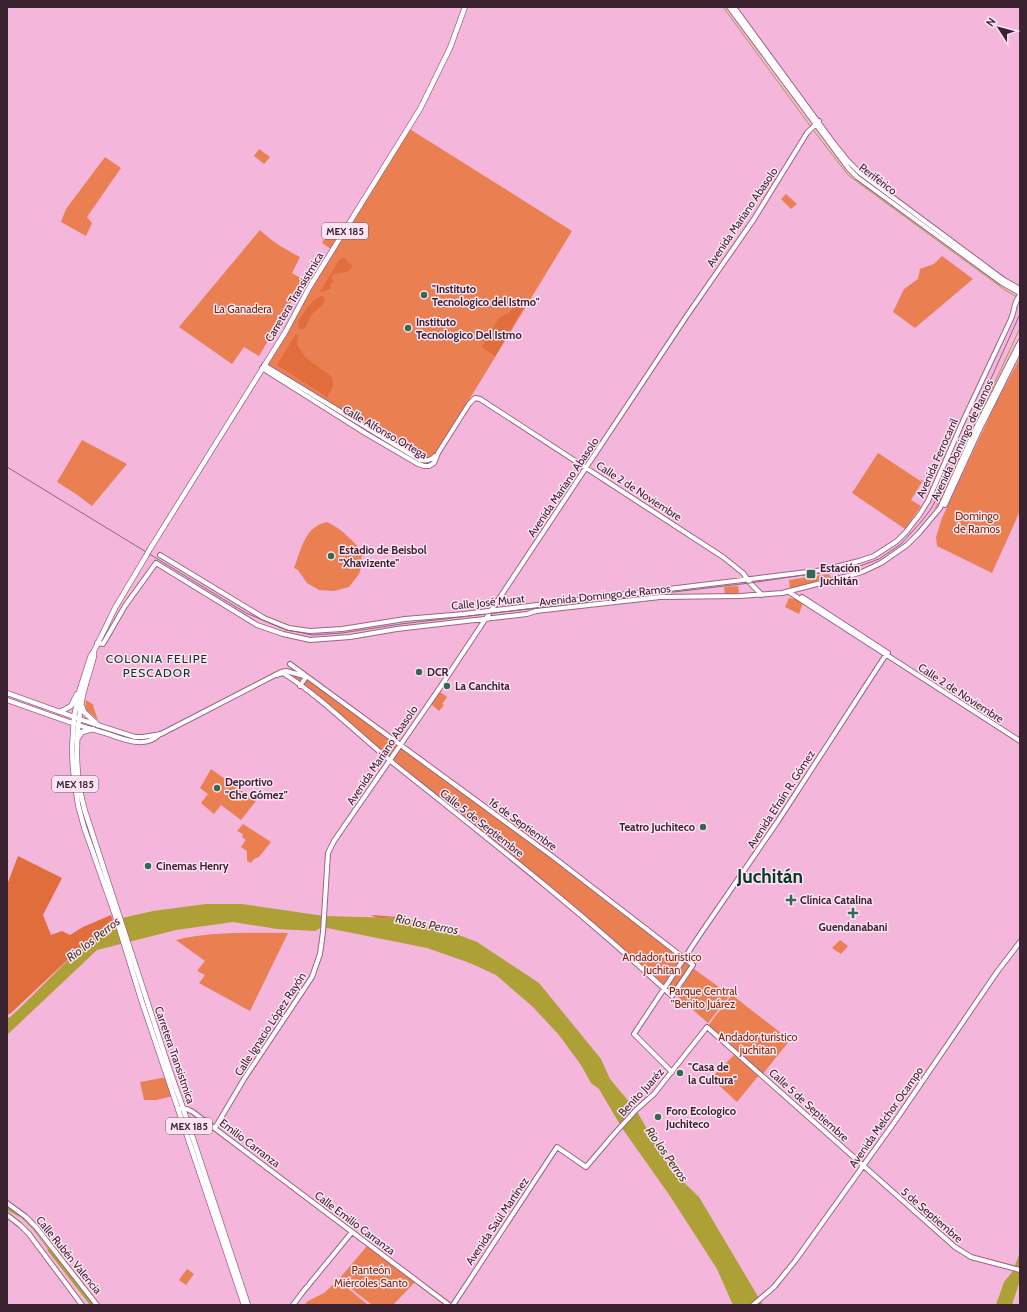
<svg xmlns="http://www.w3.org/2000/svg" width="1027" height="1312" font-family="Cabin,sans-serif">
  <rect width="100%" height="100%" fill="#f5b6db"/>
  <path fill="#ea7f52" d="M408,128L572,231L433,459L420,460L264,365Z
    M259,149L270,157L264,164L254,156Z
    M105,157L121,168L87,217L92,223L86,236L61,222L66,209Z
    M786,194L797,204L791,209L781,199Z
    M260,230C272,242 285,249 300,257L292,273L304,280L259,356L244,347L232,364L179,327Z
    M329,231L339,237L331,249L322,243Z
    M942,256L973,279L915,328L893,312L904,289L918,279L920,269L934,264Z
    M1020,358V511L992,573L937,546L936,537L942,518L997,401Z
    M82,440L127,464L92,506L76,494L57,482Z
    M878,453L922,482L911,500L921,506L905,529L852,493Z
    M327,522C343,529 353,542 365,554L361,557L363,562L359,574L349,587L334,591L319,590L307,583L298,570L294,568C301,550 305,526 327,522Z
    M829,574L830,577L790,589L789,580Z
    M738,586L739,593L725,595L724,587Z
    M789,598L796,599L803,603L799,614L785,607Z
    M281,672L306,677L492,813L693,965L672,996L534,876L332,711Z
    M440,692L447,697L442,704L444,705L439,711L431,704Z
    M86,700L94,705L93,706L98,720L85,709Z
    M211,769L256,801L241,820L221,805L214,814L201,803L208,794L200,788Z
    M243,824L271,842L259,857L254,859L251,863L247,861V851L241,847L246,840L242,837L243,834L237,831Z
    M288,933L250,1011L199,983L205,975L197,971L205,961L176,940C212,931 251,933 288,933Z
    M840,940L848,946L841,954L832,948Z
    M694,969L730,995L708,1023L676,995Z
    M732,995L790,1040L762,1075H759L737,1102L711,1078L736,1053L707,1027Z
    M167,1077L173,1096L156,1100H144L140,1082Z
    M367,1246L415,1282L393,1305H372L339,1279Z
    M187,1269L194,1274L186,1285L179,1280Z
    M338,1280L368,1305H304L308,1301L324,1293Z"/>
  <path fill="#e06d3b" d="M344,258L353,267L347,272L333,274L331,278L334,282L330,284L331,289L320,292L339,260Z
    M322,296L325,299C324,306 317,309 312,314C309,318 308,324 304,329H299L298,324C300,316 314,297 322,296Z
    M520,296L527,302L495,356L482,347L499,318L510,312Z
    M296,334L298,336L297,345L305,357L332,377L333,386L327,397L277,365Z
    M18,856L62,878L43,915L51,935L62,931L70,935L83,927L111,915L114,924L77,951L11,1013L7,1015V885Z
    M371,915L399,917L425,923L424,925C414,923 405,920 395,918C387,917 378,920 371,915Z"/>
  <path fill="#aca036" d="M206,904H242L324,916L397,918L451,932L477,942L539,983L601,1059L610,1079L636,1110L671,1170L699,1197L763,1305H733L717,1269L670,1196L622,1128L599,1089L591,1083L581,1065L559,1035L533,1007L496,975L470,963L427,948L322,927L315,931L277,929L233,922L176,930L97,950L7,1035V1018L10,1017L21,1007L77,951L122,918L153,911Z
    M1020,1252V1280L1012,1305H996L1004,1282L1013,1271Z"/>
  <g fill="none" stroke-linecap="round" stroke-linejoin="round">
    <path stroke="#aca036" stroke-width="1" d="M723,7L811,127
      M814,131L848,175L1005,290L1017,297
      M958,441L960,442
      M921,480L931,487
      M935,508L940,500L1020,328
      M19,1215L34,1230L49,1250"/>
    <path stroke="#aca036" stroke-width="3" d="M7,1208L19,1215
      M49,1250L92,1305"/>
    <defs>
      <path id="secondary" d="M729,7L849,169L857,177L1002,283L1020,293
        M734,7L832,141L848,161L860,173L1004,280L1020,289
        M264,365L420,460C426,461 431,461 435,456
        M262,368L365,433L418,464L424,466H429L434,463L438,453L469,404L475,398L480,399L723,557L743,573L750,583L762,595
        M942,503L945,505L979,431L1020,349
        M160,555L264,618L289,628L310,631L342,629L405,619L464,614L759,578L824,570L859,561L874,556L897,541L906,532L920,514L928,501L963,421L1011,319C1016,308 1012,306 1020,295
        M789,592L1020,741
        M802,597L888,653
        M97,643L103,644L125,606L156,563L257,625L283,634L310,640L350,637L397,629L527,614L536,611L660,597L740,596L782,593L852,575L862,572L881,563L907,545L919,533L940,508L975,430L1020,342
        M276,675L283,673C324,699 359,736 398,767C491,841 585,915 672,996L693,965L552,856L290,664
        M300,686L306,677
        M79,719L135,737H143L161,734L281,672L286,671L304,676
        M78,725C88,728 98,731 108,734C125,740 146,749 160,734
        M672,1072L634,1034L701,933L778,821L887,653
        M179,1109H187L193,1112L449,1305
        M215,1128L244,1079L312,977L320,954L323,932L328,853L334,841L439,689L686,317L754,219L807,133L819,121
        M7,1203L26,1217L36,1227L97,1305
        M7,1215L20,1225L29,1234L82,1305
        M293,1305L302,1293L352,1232
        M453,1305L557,1147L586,1167L615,1133L636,1110L654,1094L707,1027L955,1247L971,1257L1020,1270
        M753,1305L774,1287L795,1261L896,1120L997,972L1020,942"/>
      <path id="primary" d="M150,549L286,331L309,288L420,109L450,48L465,7
        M146,556L115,608L94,651L91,655L80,689L74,717L72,750L73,769L78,805L84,827L115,915L141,999L244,1305
        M94,651V656C91,669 86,682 83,695C75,734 74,773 85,811L170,1071L183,1108L248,1305
        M7,693L77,718
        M7,700L75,724
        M82,706L84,712L98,725
        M60,712L71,706L77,694
        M78,738L82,732L93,729"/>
    </defs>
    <use href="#secondary" stroke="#9c6486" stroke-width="6"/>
    <use href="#primary" stroke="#9c6486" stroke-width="6"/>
    <use href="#secondary" stroke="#fff" stroke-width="4"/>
    <use href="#primary" stroke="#fff" stroke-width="4.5"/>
    <path stroke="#8f657e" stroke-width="1" d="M7,467L246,613L286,630L298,632L312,635L342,633L401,624L750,583L857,567L879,559L901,544L921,522L931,509L941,490L1020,314"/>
    <defs>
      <path id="primary-bridge" d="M146,556L150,549"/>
    </defs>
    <use href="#primary-bridge" stroke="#9c6486" stroke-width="6" stroke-linecap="butt"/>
    <use href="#primary-bridge" stroke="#fff" stroke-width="4.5"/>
  </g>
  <g fill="#326a51" stroke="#ffe4f3" stroke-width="1.5">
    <circle cx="424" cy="295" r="4"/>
    <circle cx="408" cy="328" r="4"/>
    <circle cx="331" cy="556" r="4"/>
    <rect x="806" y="569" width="10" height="10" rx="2"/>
    <circle cx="419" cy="672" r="4"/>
    <circle cx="447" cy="686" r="4"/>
    <circle cx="217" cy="788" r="4"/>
    <circle cx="703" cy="827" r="4"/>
    <circle cx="148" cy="866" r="4"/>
    <path d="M789 894h4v4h4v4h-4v4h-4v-4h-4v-4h4z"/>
    <path d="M851 907h4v4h4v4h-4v4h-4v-4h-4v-4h4z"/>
    <circle cx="680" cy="1073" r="4"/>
    <circle cx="658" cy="1117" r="4"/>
  </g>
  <g text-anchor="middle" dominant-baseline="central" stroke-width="3" stroke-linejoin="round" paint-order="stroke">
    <g fill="#ffe4f3" stroke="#755c6b" stroke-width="1">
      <rect x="322" y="223" width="46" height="16" rx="3"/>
      <rect x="52" y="776" width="46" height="16" rx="3"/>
      <rect x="166" y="1118" width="46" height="16" rx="3"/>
    </g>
    <g font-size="10" font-weight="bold" fill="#3a2231">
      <text x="345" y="231">MEX 185</text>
      <text x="75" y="784">MEX 185</text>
      <text x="189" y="1126">MEX 185</text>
    </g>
    <g font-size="11" fill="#3a2231" stroke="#ffe4f3">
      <text transform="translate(878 179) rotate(37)">Periférico</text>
      <text transform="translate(742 217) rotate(-56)">Avenida Mariano Abasolo</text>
      <text transform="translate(294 297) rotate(-59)">Carretera Transistmica</text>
      <text transform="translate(385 432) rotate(30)">Calle Alfonso Ortega</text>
      <text transform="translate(962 440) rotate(-65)">Avenida Domingo de Ramos</text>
      <text transform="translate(937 458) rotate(-66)">Avenida Ferrocarril</text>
      <text transform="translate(563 487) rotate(-56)">Avenida Mariano Abasolo</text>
      <text transform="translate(639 491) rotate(33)">Calle 2 de Noviembre</text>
      <text transform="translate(605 595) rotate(-6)">Avenida Domingo de Ramos</text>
      <text transform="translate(488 602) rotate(-6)">Calle José Murat</text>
      <text transform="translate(961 693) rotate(33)">Calle 2 de Noviembre</text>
      <text transform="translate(382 755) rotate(-56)">Avenida Mariano Abasolo</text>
      <text transform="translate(781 799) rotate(-57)">Avenida Efraín R. Gómez</text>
      <text transform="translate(482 823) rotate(38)">Calle 5 de Septiembre</text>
      <text transform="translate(523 824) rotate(36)">16 de Septiembre</text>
      <text transform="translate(270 1024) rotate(-57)">Calle Ignacio López Rayón</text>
      <text transform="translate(175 1055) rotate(71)">Carretera Transistmica</text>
      <text transform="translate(641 1092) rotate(-47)">Benito Juaréz</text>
      <text transform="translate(809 1105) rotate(42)">Calle 5 de Septiembre</text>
      <text transform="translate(886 1117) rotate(-55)">Avenida Melchor Ocampo</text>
      <text transform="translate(250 1143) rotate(37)">Emilio Carranza</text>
      <text transform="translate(932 1215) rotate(41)">5 de Septiembre</text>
      <text transform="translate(497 1221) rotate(-56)">Avenida Saúl Martínez</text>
      <text transform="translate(355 1223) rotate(37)">Calle Emilio Carranza</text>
      <text transform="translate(69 1255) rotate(51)">Calle Rubén Valencia</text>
    </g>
    <g font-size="11" font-weight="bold" fill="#3a2231" stroke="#ffe4f3" text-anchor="start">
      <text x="432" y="289">"Instituto<tspan x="432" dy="13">Tecnologico del Istmo"</tspan></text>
      <text x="416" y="322">Instituto<tspan x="416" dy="13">Tecnologico Del Istmo</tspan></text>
      <text x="339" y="550">Estadio de Beisbol<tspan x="339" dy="13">"Xhavizente"</tspan></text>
      <text x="820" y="568">Estación<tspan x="820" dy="13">Juchitán</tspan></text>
      <text x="427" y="672">DCR</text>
      <text x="455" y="686">La Canchita</text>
      <text x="225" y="782">Deportivo<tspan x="225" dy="13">"Che Gómez"</tspan></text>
      <text x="695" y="827" text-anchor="end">Teatro Juchiteco</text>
      <text x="156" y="866">Cinemas Henry</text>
      <text x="800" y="900">Clínica Catalina</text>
      <text x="853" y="927" text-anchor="middle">Guendanabani</text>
      <text x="688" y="1067">"Casa de<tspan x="688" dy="13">la Cultura"</tspan></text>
      <text x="666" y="1111">Foro Ecologico<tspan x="666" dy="13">Juchiteco</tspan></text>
    </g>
    <g font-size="11" fill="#732a04" stroke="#ffe4f3">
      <text x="243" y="309">La Ganadera</text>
      <text x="977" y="516">Domingo<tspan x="977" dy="13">de Ramos</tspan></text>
      <text x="662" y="957">Andador turistico<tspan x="662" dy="13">Juchitan</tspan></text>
      <text x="703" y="991">Parque Central<tspan x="703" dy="13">"Benito Juárez</tspan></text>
      <text x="758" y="1037">Andador turistico<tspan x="758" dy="13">juchitan</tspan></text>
      <text x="371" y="1270">Panteón<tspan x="371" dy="13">Miércoles Santo</tspan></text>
    </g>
    <g font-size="12" letter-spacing="1" fill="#083826" stroke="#ffe4f3">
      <text x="157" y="658">COLONIA FELIPE<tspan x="157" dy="14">PESCADOR</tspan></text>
    </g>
    <g font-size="12" font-style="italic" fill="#3c3922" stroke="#ffe4f3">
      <text transform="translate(427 924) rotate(11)">Rio los Perros</text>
      <text transform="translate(93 939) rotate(-38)">Rio los Perros</text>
      <text transform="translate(667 1154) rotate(55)">Rio los Perros</text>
    </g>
    <g font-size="19" font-weight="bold" fill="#083826" stroke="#ffe4f3">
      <text x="770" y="876">Juchitán</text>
    </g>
  </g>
  <rect width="1027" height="1312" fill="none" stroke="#3a2231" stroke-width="16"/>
  <g transform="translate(999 28) rotate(306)" stroke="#ffe4f3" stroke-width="3" paint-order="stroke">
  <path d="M0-3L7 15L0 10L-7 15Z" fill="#3a2231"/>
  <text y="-6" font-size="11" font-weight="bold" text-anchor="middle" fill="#3a2231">N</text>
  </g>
</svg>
